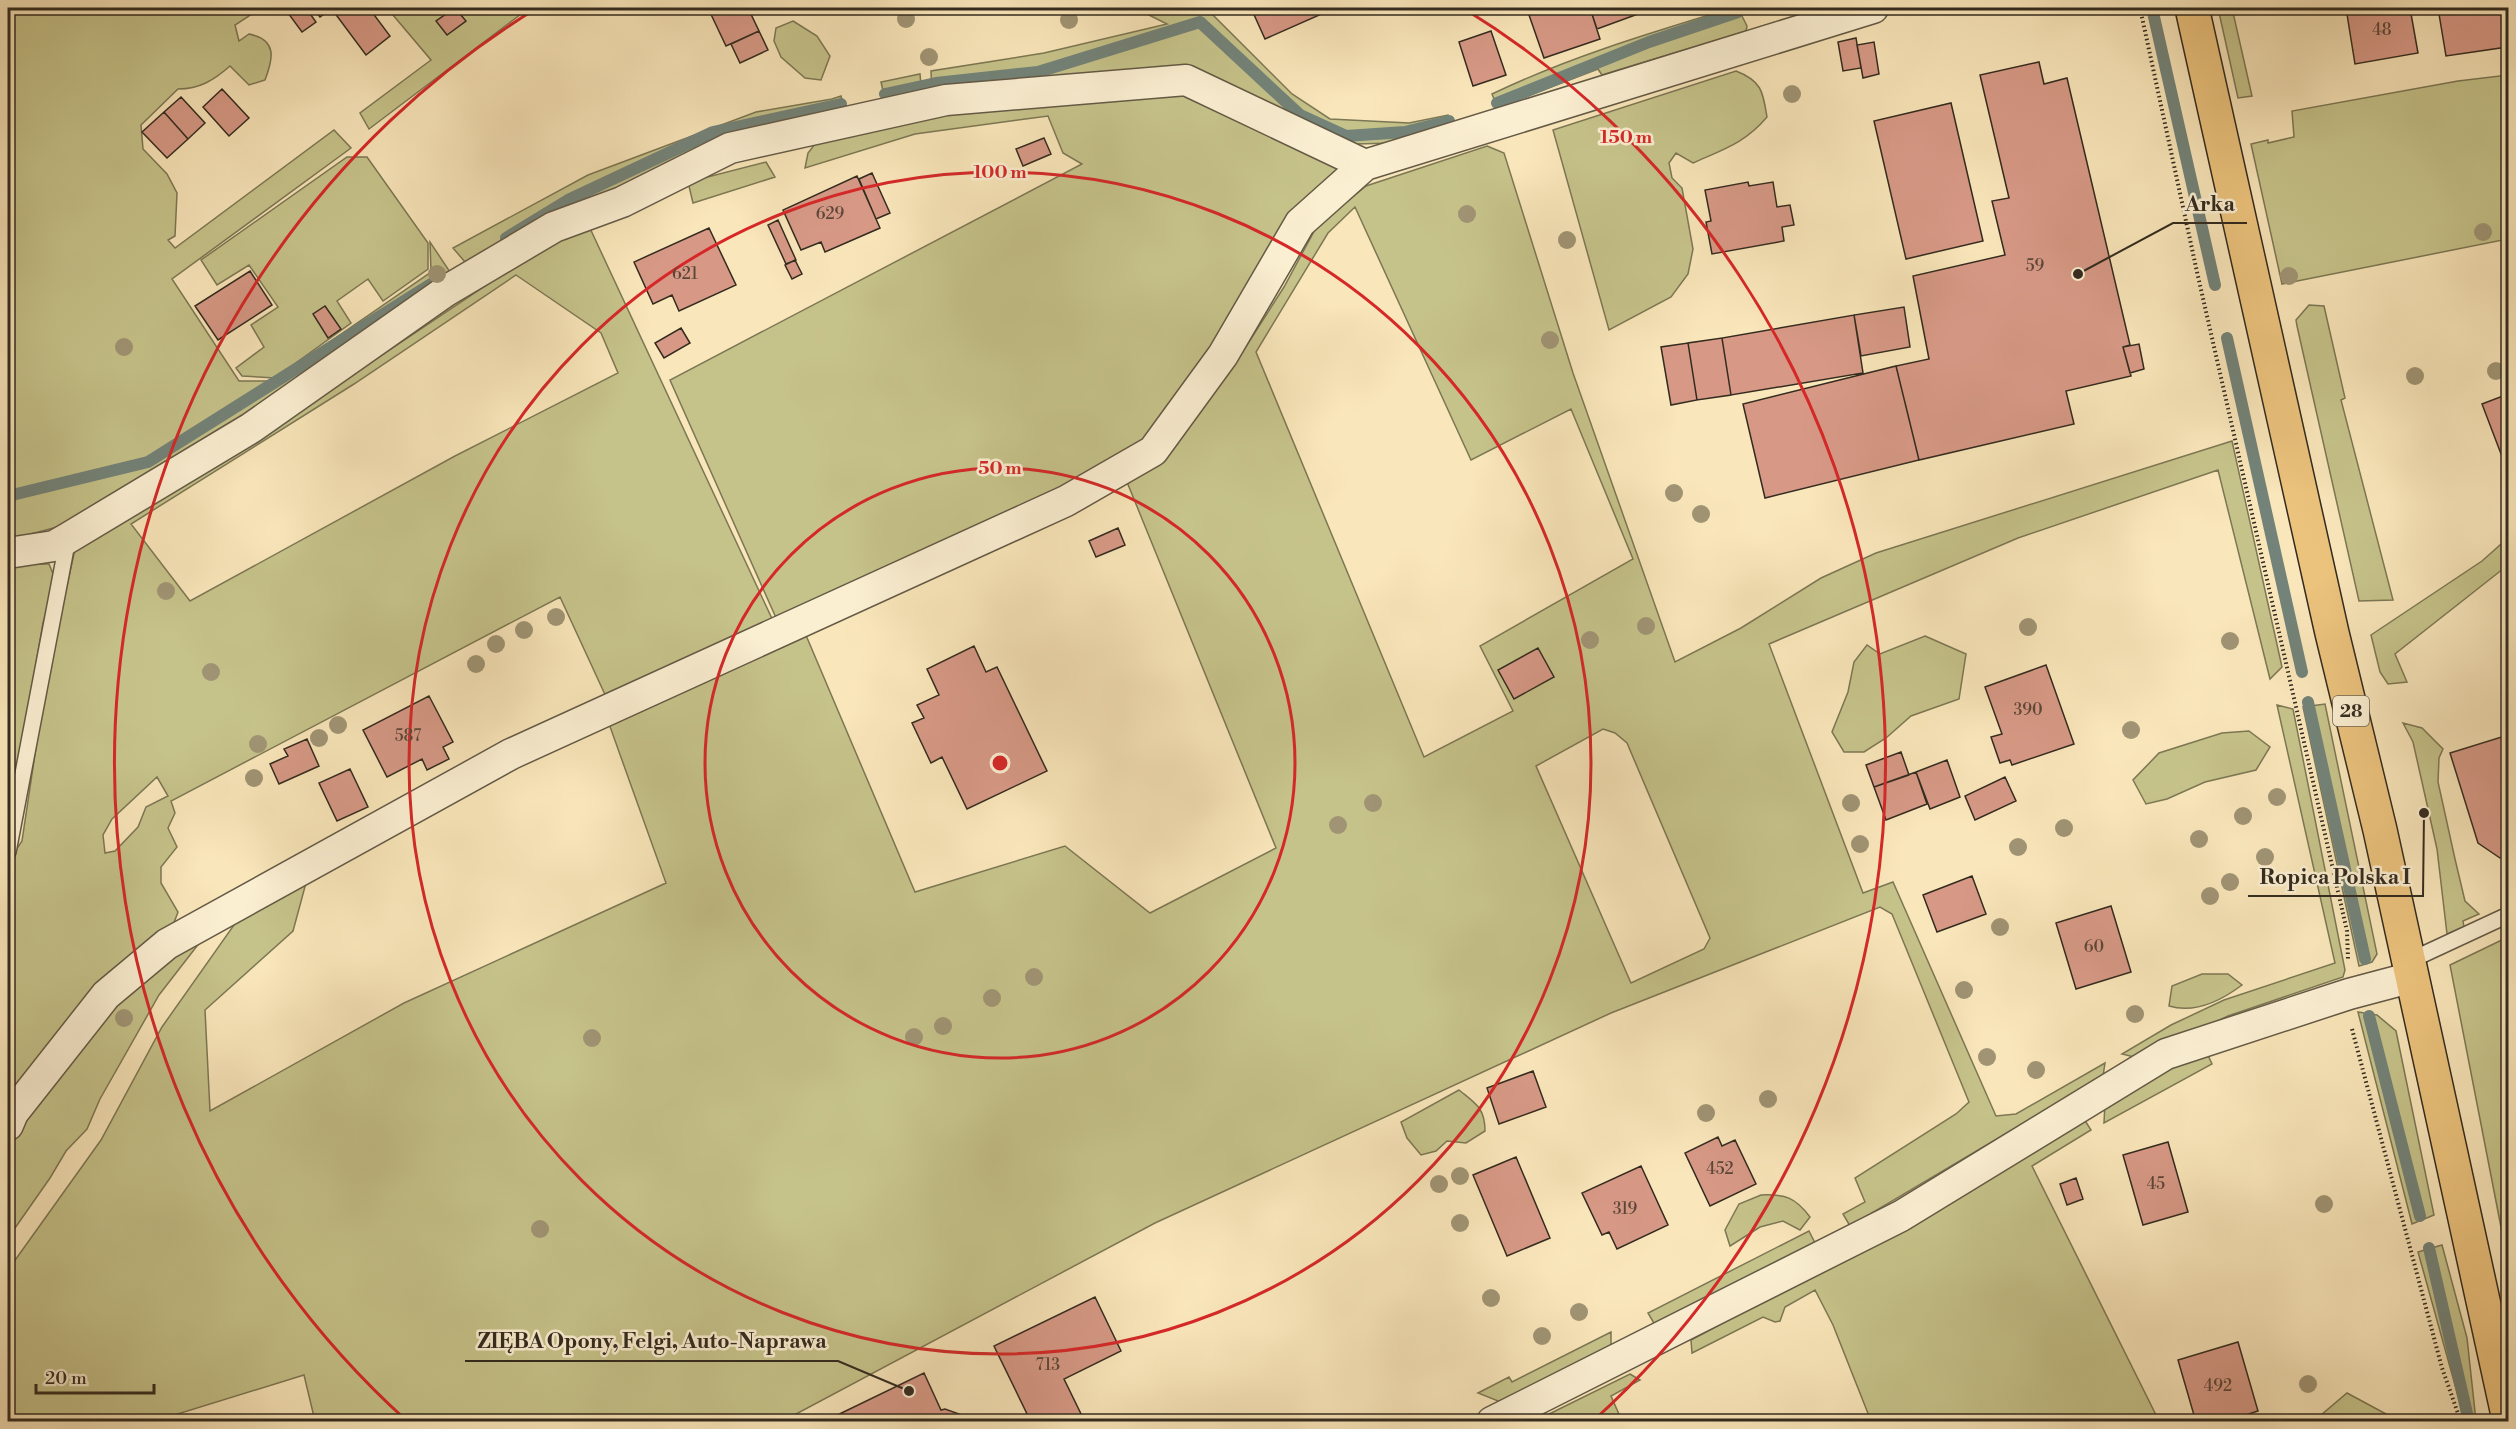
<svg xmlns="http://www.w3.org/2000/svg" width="2516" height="1429" font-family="'Libre Bodoni',serif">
  <rect width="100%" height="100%" fill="#f9e6ba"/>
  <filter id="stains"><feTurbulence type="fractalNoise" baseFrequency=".00333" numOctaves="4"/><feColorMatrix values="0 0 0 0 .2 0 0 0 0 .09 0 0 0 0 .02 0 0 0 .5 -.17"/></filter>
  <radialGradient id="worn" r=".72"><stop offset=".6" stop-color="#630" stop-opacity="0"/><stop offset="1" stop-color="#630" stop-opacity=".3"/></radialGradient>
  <path fill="#c6c38a" stroke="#7c7754" stroke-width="1.5" fill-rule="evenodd" d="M8,8H261L235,25L239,41L249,34C278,40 273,59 265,80L249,85L230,66C214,80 200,89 178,89L141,125L143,149L167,174L177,193L175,236L168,240L175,248L334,130L351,148L172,279L239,381H273L431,272L430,242L456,281L248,425L61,526L8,540Z
    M387,8H529L369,129L360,113L431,60Z
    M1127,8H1210L1209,11L1292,94L1330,119L1409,123L1448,115L1452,129L1394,143L1355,144L1195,77L1101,72L932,94L931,71L1044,53L1167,24L1143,12Z
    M1732,8H1738L1747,26L1746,31L1602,75L1598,69L1520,99L1517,105L1499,112L1492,94C1569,57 1650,33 1732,8Z
    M2218,8H2232L2252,96L2238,98Z
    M793,21L817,36L830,56L821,80L805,78L781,57L774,41L776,28Z
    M1736,71C1762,81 1763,92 1767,117C1745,143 1724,149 1693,163L1676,153L1669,163L1672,178L1682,188L1693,249L1688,274L1671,297L1609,330L1553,130Z
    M920,74L922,97L886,104L881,82Z
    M2508,75V239L2282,284L2251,144L2268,140V143L2294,137L2292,111L2458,81Z
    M1153,89L1209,102L1355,165L1156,430L1120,460L777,620L670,380L1082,164L1063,153L1048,116L915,134L805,168L808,153L815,144L917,117Z
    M841,96L846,117L471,269L453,248L588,175L756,112L832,99Z
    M1487,146L1504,153L1573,373L1675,662L1741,628L1821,578L1876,553L2232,441L2282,667L2270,679L2218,470L2018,538L1769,644L1863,893L1893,882L1996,1116L2016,1114L2105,1063L2103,1076L1850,1226L1843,1214L1865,1202L1855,1178L1956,1114L1969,1102L1892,914L1880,907L1611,1013L1155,1223L783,1421H315L304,1375L155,1421L8,1422V1270L101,1140L162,1027L241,915L306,883L293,931L205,1010L210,1111L404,1003L666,883L608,721L805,633L915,892L1065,846L1150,913L1276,848L1127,482L1160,463L1231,370L1284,287L1317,226L1366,186ZM1355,207L1471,460L1571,409L1633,559L1480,646L1513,711L1424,757L1256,352L1328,233ZM1603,729L1615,733L1627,743L1710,938L1704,949L1631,983L1536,766Z
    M347,157H367L428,243V269L383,301L368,279L337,301L351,323L275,378L242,376L236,368L264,347L251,325L278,307L249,265L217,285L201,260Z
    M766,162L775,177L693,203L688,182Z
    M588,224L774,623L608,701L560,597L171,801L175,813L168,828L177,847L161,867V883L178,912L173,925L8,1113V862L22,841L45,687L75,549L331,389L509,270ZM516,275L601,333L618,373L455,456L190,601L131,524L354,384ZM157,777L168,796L146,807L138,827L115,851L105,853L103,835L112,819Z
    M2309,305L2324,306L2345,398L2341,400L2393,600L2359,601L2297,326L2296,320Z
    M2508,538V565L2395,654L2407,682L2388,684L2380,672L2371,635L2482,561Z
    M25,564H49L56,581L43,623L8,828V567Z
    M1925,636L1966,654L1959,699L1911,716L1886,738L1864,752H1844L1832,732L1848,692L1854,662L1867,645L1880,654Z
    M2325,704L2377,954L2372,962L2359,966L2303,707Z
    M2277,705L2293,709L2345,970L2343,977L2228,1016L2138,1058L2122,1054L2171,1025L2224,1000L2335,963Z
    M2403,723L2422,728L2443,749L2439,758L2438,782L2455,859L2465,901L2479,914L2463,921L2464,927L2447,934L2437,849L2413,742Z
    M2249,731L2270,747L2256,770L2205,782L2167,799L2146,804L2133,780L2159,753L2222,733Z
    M214,924L159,995L100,1099L87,1129L66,1151L50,1178L8,1238V1154L23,1117L129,990Z
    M2508,937V1263L2450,965Z
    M2202,974H2228L2242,985C2222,1000 2195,1014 2169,1006L2172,986Z
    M2358,1012L2377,1015L2396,1031L2434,1215L2412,1224Z
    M2206,1051L2212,1064L2104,1123L2105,1103Z
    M1459,1090C1476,1104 1485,1108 1485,1131L1466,1143L1447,1141L1436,1151L1421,1155L1407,1138L1401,1122Z
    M2082,1116L2091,1130L2032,1166L2159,1421H1871L1833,1325L1815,1290L1785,1307L1780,1321L1775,1322L1763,1317L1692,1353L1691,1340L1894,1232Z
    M1761,1195C1785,1194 1795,1197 1810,1217L1800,1230L1783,1221L1760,1227L1730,1246L1725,1230L1739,1204Z
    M1809,1231L1816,1245L1655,1325L1648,1313Z
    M2442,1245L2467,1338L2476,1421H2465L2418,1252Z
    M1611,1332V1349L1503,1403L1478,1393L1509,1377L1512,1382Z
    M1630,1374L1640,1380L1611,1396L1622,1421H1535Z
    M2347,1393L2399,1421H2314Z"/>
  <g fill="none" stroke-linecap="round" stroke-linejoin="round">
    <path stroke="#738379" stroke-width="12" d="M2152,8L2215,285
      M885,94L936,83L1038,72L1200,22L1300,115L1346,136L1405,132L1449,121
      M1497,103L1649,42L1738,12
      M506,238L568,200L713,132L841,104
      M2227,338L2302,672
      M8,496L148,462L431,284
      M2308,702L2365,959
      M2369,1016L2420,1216
      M2429,1248L2469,1422"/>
  </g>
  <path fill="#d79986" stroke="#332b1f" stroke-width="1.5" d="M295,8H306L316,22L302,32L288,13Z
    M313,8H330L331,9L320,17Z
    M331,8H369L390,36L366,55Z
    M455,8L466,21L447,35L436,21Z
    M708,8H748L759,31L726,46Z
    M1251,8H1335L1265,39Z
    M1550,8H1590L1600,39L1544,58L1529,15Z
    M1590,8H1636L1638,14L1597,29Z
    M2346,8H2410L2418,53L2355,64Z
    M2438,8H2500L2507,47L2446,56Z
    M759,31L768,50L740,63L731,44Z
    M1491,31L1506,75L1473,86L1459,42Z
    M1856,38L1861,68L1843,71L1838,42Z
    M1874,42L1879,74L1863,78L1857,45Z
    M2039,62L2044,84L2067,78L2130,345L2123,347L2131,376L2066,391L2074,424L1919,460L1896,366L1929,359L1913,276L2005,255L1992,201L2009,198L1980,75Z
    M222,89L249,118L229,136L203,107Z
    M181,97L205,123L188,139L164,112Z
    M1951,103L1983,241L1906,259L1874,121Z
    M164,112L188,139L167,158L142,132Z
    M1044,138L1051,154L1023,166L1016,149Z
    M872,173L890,213L876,219L859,179Z
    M857,176L880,228L825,252L821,242L801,250L783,210Z
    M1748,182L1749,186L1773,182L1777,207L1790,205L1794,225L1782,227L1784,241L1712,254L1706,222L1711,221L1705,190Z
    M778,220L796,260L786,264L768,225Z
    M709,228L736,285L679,311L672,295L653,304L634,262Z
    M795,260L802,274L792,279L785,265Z
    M250,271L272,305L218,340L195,306Z
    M325,306L341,329L328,338L313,314Z
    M1904,307L1910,347L1861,356L1854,315Z
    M1854,315L1863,373L1731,395L1722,338Z
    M681,328L690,343L664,358L655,343Z
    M1722,338L1731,395L1697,400L1688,343Z
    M1688,343L1697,400L1671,405L1661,347Z
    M2139,344L2144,369L2130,373L2123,347Z
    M1896,366L1919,460L1765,498L1743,404Z
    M2508,394V466L2506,467L2482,404Z
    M1118,528L1125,545L1096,557L1089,541Z
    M974,646L986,672L997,667L1047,771L967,809L942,757L931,763L912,723L924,718L917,705L939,695L927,669Z
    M1538,648L1554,677L1514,699L1498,670Z
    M2046,665L2074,744L2012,765L2010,760L2000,763L1991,737L2002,734L1985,687Z
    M429,696L453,742L443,747L449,759L427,770L422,759L387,777L363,730Z
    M2508,735V855L2500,858L2478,843L2450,753Z
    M307,739L319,766L279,784L270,764L288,756L284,749Z
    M1901,752L1909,775L1874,787L1866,765Z
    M1947,760L1960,797L1930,809L1916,772Z
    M350,769L368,807L337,821L319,783Z
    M1916,772L1927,804L1886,820L1874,787Z
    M2005,777L2016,801L1975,820L1965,796Z
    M1972,876L1986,914L1937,932L1923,895Z
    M2111,906L2131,972L2076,989L2056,923Z
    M1533,1071L1546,1107L1499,1124L1487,1088Z
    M1718,1137L1722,1146L1735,1140L1756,1184L1710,1206L1685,1153Z
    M2168,1142L2188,1212L2143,1225L2123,1155Z
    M1516,1157L1550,1238L1507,1256L1473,1175Z
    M1641,1166L1668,1225L1617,1249L1609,1232L1602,1235L1582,1193Z
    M2076,1178L2083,1199L2067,1205L2060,1184Z
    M1095,1297L1121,1351L1064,1379L1085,1422H1031L994,1346Z
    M2238,1342L2258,1411L2224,1422H2196L2178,1360Z
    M924,1373L941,1410L945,1409L962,1415L965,1422H823Z"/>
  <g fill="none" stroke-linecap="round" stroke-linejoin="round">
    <defs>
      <path id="lane" d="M8,852L68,538
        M2409,961L2508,915"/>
      <path id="street" d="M8,553L54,546L68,538L251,428L446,291L554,227L622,202L730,148L946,100L1186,80L1365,165L1873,8
        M8,1125L13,1113L106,995L167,944L511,754L1066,501L1153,451L1223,355L1300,223L1365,165
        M1492,1422L1901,1216L2166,1054L2349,994L2413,977"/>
      <path id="primary" d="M2192,8L2332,633L2380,830L2508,1415"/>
    </defs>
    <use href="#lane" stroke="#645a46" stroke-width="18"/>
    <use href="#street" stroke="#645a46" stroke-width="33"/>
    <use href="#primary" stroke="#332b1f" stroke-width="36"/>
    <path stroke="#332b1f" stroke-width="4" stroke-dasharray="1.5 3" stroke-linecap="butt" d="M2140,8L2197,272L2347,931L2348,959
      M2352,1029L2442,1368L2461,1422"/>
    <use href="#lane" stroke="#fbefd2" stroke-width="15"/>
    <use href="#street" stroke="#fbefd2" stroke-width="30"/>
    <use href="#primary" stroke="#ecc37d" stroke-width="33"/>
  </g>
  <g fill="#a09474">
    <circle cx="906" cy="19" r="9"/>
    <circle cx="1069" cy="20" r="9"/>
    <circle cx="929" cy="57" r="9"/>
    <circle cx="1792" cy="94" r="9"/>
    <circle cx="1467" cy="214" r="9"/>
    <circle cx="2483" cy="232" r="9"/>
    <circle cx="1567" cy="240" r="9"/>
    <circle cx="437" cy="274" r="9"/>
    <circle cx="2289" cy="276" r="9"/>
    <circle cx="1550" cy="340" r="9"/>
    <circle cx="124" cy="347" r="9"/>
    <circle cx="2496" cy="371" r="9"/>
    <circle cx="2415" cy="376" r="9"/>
    <circle cx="1674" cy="493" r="9"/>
    <circle cx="1701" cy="514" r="9"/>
    <circle cx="166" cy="591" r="9"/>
    <circle cx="556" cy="617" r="9"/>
    <circle cx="1646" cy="626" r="9"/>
    <circle cx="2028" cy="627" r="9"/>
    <circle cx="524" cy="630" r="9"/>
    <circle cx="1590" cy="640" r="9"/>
    <circle cx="2230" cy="641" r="9"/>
    <circle cx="496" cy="644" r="9"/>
    <circle cx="476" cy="664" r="9"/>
    <circle cx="211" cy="672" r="9"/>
    <circle cx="338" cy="725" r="9"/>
    <circle cx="2131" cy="730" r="9"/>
    <circle cx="319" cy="738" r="9"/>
    <circle cx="258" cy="744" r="9"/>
    <circle cx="254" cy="778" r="9"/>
    <circle cx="2277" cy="797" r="9"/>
    <circle cx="1373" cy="803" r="9"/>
    <circle cx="1851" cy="803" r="9"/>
    <circle cx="2243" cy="816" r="9"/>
    <circle cx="1338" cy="825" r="9"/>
    <circle cx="2064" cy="828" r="9"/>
    <circle cx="2199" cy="839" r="9"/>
    <circle cx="1860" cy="844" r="9"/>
    <circle cx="2018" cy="847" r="9"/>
    <circle cx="2265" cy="857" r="9"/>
    <circle cx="2230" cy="882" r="9"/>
    <circle cx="2210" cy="896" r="9"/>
    <circle cx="2000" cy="927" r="9"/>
    <circle cx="1034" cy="977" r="9"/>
    <circle cx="1964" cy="990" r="9"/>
    <circle cx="992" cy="998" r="9"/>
    <circle cx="2135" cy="1014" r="9"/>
    <circle cx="124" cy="1018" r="9"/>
    <circle cx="943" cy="1026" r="9"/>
    <circle cx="914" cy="1037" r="9"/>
    <circle cx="592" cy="1038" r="9"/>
    <circle cx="1987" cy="1057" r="9"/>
    <circle cx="2036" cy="1070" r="9"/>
    <circle cx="1768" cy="1099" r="9"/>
    <circle cx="1706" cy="1113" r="9"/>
    <circle cx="1460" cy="1176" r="9"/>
    <circle cx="1439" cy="1184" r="9"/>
    <circle cx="2324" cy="1204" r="9"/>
    <circle cx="1460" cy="1223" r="9"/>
    <circle cx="540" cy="1229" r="9"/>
    <circle cx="1491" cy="1298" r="9"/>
    <circle cx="1579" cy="1312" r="9"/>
    <circle cx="1542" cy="1336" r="9"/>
    <circle cx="2308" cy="1384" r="9"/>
  </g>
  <g fill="none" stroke="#d62828" stroke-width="3">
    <circle cx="1000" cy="763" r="295"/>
    <circle cx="1000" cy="763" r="591"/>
    <path d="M407 1421A886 886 0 0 1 537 8M1463 8A886 886 0 0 1 1593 1421"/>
  </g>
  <g text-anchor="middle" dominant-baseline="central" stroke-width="5" stroke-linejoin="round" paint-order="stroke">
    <g font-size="16" fill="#5c4639">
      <text x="2382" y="30">48</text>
      <text x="830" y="214">629</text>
      <text x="2035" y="266">59</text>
      <text x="685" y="274">621</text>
      <text x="2028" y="710">390</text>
      <text x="408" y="736">587</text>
      <text x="2094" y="947">60</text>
      <text x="1720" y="1169">452</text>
      <text x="2156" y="1184">45</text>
      <text x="1625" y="1209">319</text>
      <text x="1048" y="1365">713</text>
      <text x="2218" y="1386">492</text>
    </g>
    <rect fill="#fbefd2" stroke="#6f6655" stroke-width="1.5" x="2333" y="696" width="36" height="30" rx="4.5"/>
    <g font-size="18" font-weight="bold" fill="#332b1f">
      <text x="2351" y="711">28</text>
    </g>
  </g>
  <circle cx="1000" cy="763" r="9" fill="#d62828" stroke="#fbefd2" stroke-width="3"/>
  <g font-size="18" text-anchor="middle" font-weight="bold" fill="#d62828" stroke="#fbefd2" stroke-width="5" stroke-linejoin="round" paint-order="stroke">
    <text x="1626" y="143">150 m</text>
    <text x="1000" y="178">100 m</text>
    <text x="1000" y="474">50 m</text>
  </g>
  <path fill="none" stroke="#332b1f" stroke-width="2" d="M2078 274L2173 223H2247M2424 813L2423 896H2248M909 1391L838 1361H465"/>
  <g fill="#332b1f" stroke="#fbefd2" stroke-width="2">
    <circle cx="2078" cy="274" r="6"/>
    <circle cx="2424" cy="813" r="6"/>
    <circle cx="909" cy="1391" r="6"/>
  </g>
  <g font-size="21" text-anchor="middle" font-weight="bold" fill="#332b1f" stroke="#fbefd2" stroke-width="5" stroke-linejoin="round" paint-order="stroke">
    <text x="2210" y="211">Arka</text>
    <text x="2335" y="884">Ropica Polska I</text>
    <text x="652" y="1348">ZIĘBA Opony, Felgi, Auto-Naprawa</text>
  </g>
  <rect width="2516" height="1429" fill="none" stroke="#f9e6ba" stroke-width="30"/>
  <rect x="9" y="9" width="2498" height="1411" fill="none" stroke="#332b1f" stroke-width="3"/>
  <rect x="15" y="15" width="2486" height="1399" fill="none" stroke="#332b1f" stroke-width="1.5"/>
  <path d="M36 1384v9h118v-9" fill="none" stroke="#332b1f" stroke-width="3"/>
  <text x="45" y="1384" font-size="18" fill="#332b1f" stroke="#fbefd2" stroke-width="4.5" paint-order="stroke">20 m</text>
  <rect width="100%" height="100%" filter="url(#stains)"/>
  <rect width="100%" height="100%" fill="url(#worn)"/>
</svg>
